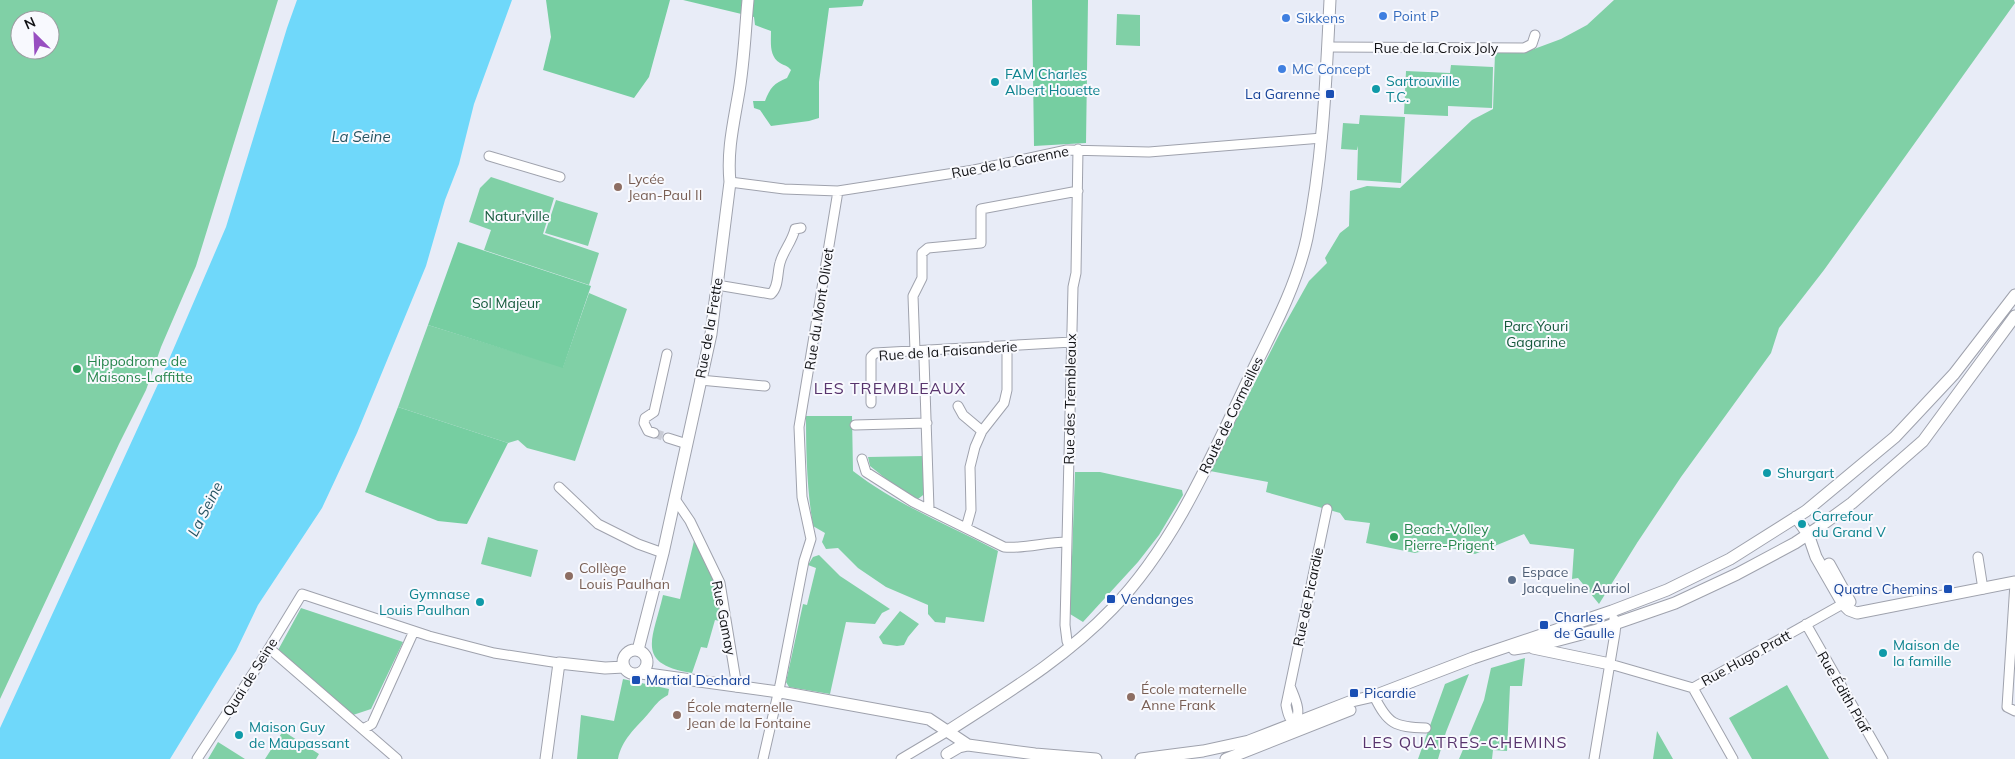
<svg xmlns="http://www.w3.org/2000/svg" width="2015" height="759" font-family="Mulish,sans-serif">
  <rect width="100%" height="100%" fill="#e8ecf7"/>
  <path fill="#80d0a6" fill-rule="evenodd" d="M0,0H278L196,266L161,347L146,390L119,444L0,699ZM20,20H50V50H20Z
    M1614,0H2014L2015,3L1824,270L1779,328L1771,353L1681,477L1637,543L1599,604L1578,578L1572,579L1574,549L1530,544L1524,534L1475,554L1443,546L1415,553L1366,543L1370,523L1345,520L1340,513L1266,492L1268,482L1210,471L1281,331L1309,281L1327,263L1325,258L1340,233L1349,226L1350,191L1367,186L1400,188L1472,120L1493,109L1495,53H1523L1561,39L1587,25Z
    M1117,14L1140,15V46L1116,45Z
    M1451,65L1493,67L1492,108L1448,106V116L1404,114L1406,71L1450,73Z
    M1360,115L1405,117L1401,183L1357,180L1358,146L1357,150L1341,149L1343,123L1359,124Z
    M491,177L554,198L543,234L599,253L589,285L484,250L491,230L469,222L480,188Z
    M556,200L598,213L588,246L545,233Z
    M589,293L627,309L575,461L527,448L518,440L508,443L398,407L428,325L563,367Z
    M806,416H852L853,471C897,505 949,525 998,551L984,622L946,617L945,623L935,622L928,614V605L886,587L858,568L838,548L826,549L822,542L825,533L813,526C807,489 806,453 806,416Z
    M925,456L927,492L918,499L900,490L870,466L868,457Z
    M1075,472H1100L1182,490L1183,495L1159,535L1138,562L1083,622L1070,614Z
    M488,537L538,550L531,577L481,564Z
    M695,540L716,583L724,622L715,620L707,648L701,647L692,673C634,664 653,639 663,595L680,599L694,541Z
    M819,555L840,576L890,609L882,613L875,624L846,622L830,694L789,687L786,682L803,604L807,605L816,568L808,565L813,557Z
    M301,608L403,642L371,709L350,716L277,652Z
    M900,611L919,624L908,637L904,645L897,646L883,644L879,637Z
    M1525,658L1522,686H1510L1507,751L1493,750L1492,759H1459L1484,700L1491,668Z
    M1469,674L1446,732L1438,759H1418L1445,684Z
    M623,679L669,689L668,695C657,701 656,705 648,714C635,729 622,739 618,759H577L581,715L614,721Z
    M1787,685L1829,759H1752L1729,718Z
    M283,731L319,754L316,759H265Z
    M1657,731L1673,759H1653Z
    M218,742L245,759H208Z"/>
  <path fill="#76cea1" d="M546,0H670L649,77L634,98L543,70L551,37Z
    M683,0H864L862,6L829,8L819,82V118L809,121L771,126L760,110L754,108L753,101H765C770,88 774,83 787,78L791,70C787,65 785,66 780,63C769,56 771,43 771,31L755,25L754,17Z
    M1032,0H1088L1086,143L1034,146Z
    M458,242L591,286L563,368L428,325Z
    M398,407L508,443L467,524L438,521L365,492Z"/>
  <path fill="#6fd8fa" d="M297,0H512L474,104L459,164L445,200L426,266L357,433L322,508L258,605L236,651L170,759H0V728L164,371L226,227L287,28Z"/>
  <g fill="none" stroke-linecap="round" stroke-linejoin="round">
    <path stroke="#c8cbd5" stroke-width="9" stroke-dasharray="9 4.5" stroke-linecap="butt" d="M654,433L668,438"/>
    <defs>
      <path id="street" d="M1328,47L1524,48L1532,44L1535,35
        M489,156L560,177
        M730,182L784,189L838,191L974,170L1067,150L1149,152L1322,138
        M717,285L771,294C779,287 777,273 780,263C783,251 792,242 795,229L801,228
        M915,351L913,296L922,278V253L928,248L981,243V209L1078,191
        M924,359L929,509
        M700,380L765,386
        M871,403V357L875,353L1072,342
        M958,406L963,415L982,431
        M855,425L927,423
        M654,433L648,431L644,423L645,418L654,412L667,354
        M668,438L687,444
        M862,459L866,472L913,502L1004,547C1025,549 1045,542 1067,542
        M559,487L598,524L638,544L663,553
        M675,499L690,521L720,583L737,687
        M966,528L971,510L970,467L975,447L982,431L1004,403L1007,390V346
        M1978,557L1983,589
        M2015,583L2007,707L2015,711
        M1806,624L1883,759
        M269,648L397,759
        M1070,648L1067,641L1065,625L1073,287L1076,273L1078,149
        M1610,664L1693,688L1848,601
        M1290,686C1296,701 1302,711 1294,726
        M1693,688L1733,759
        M1374,696C1388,724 1394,727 1426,728
        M1300,724C1289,722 1288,715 1286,705L1327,509
        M363,729L372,724L414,631
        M197,759L263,658L302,594L429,636L494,653L559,663
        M763,759L780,685L804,561L811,539L802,497L799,427L838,191
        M901,759L948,731
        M1594,759L1615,633L1616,624L1614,619"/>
      <path id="secondary" d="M1796,517L1808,534L1816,557L1843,604L1849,610L1857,613L2015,582
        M1829,564L1850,602
        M1533,648L1610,664
        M1514,649L1540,645L1597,630L1675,603L1737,574L1795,543L1819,527L1852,503L1923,441L2015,316
        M638,650L663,553L711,334L730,182C727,152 733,126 738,97C744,65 745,32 748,0
        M623 662a12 12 0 1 1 24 0a12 12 0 1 1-24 0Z
        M641,673L786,693L929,719L968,745
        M948,731C1005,694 1064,659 1112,609C1174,545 1211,458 1249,378C1271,333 1296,288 1307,238C1323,160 1326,80 1330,0
        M947,754L959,747L968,745L1035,754L1096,759
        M546,759L559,663L605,668L624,667
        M1141,759L1203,751L1249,741L1352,701L1374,696L1473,658L1612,611L1667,590L1730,559L1806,511L1895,437L1954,374L2015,295
        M1226,759L1350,710"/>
    </defs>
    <use href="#street" stroke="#9fa2ad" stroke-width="11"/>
    <use href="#secondary" stroke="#9fa2ad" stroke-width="13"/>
    <use href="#street" stroke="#fff" stroke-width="9"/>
    <use href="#secondary" stroke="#fff" stroke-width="11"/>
  </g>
  <g fill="#3f7fe0" stroke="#f8f9fe" stroke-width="2">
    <circle cx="1383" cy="16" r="5"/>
    <circle cx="1286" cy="18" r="5"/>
    <circle cx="1282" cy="69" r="5"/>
  </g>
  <g fill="#0f9aa8" stroke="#f8f9fe" stroke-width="2">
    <circle cx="995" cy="82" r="5"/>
    <circle cx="1376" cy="89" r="5"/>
    <circle cx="1767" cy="473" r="5"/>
    <circle cx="1802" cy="524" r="5"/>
    <circle cx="480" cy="602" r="5"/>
    <circle cx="1883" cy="653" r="5"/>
    <circle cx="239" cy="735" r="5"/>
  </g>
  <g fill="#1a4fb4" stroke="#f8f9fe" stroke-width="2">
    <rect x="1325" y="89" width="10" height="10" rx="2.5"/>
    <rect x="1943" y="584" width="10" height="10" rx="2.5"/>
    <rect x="1106" y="594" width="10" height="10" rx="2.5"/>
    <rect x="1539" y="620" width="10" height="10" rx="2.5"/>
    <rect x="631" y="675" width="10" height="10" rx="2.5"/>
    <rect x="1349" y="688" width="10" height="10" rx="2.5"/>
  </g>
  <g fill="#8d6e63" stroke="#f8f9fe" stroke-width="2">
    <circle cx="618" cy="187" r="5"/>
    <circle cx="569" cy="576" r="5"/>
    <circle cx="1131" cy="697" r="5"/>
    <circle cx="677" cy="715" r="5"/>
  </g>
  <g fill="#2e9e5b" stroke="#f8f9fe" stroke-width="2">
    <circle cx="77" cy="369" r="5"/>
    <circle cx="1394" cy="537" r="5"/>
  </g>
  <circle fill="#5c6f8a" stroke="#f8f9fe" stroke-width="2" cx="1512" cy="580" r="5"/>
  <g text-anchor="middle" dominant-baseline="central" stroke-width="4" stroke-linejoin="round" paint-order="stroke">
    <g font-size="14" fill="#366cbe" stroke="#f8f9fe" text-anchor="start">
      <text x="1393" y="16">Point P</text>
      <text x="1296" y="18">Sikkens</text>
      <text x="1292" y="69">MC Concept</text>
    </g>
    <g font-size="14" fill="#111215" stroke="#f8f9fe">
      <text x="1436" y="48">Rue de la Croix Joly</text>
      <text transform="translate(1010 162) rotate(-11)">Rue de la Garenne</text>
      <text transform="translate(819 309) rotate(-81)">Rue du Mont Olivet</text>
      <text transform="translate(709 328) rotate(-80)">Rue de la Frette</text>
      <text transform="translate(948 351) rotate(-4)">Rue de la Faisanderie</text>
      <text transform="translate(1070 399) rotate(-89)">Rue des Trembleaux</text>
      <text transform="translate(1231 415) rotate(-64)">Route de Cormeilles</text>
      <text transform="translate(1308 597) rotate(-78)">Rue de Picardie</text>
      <text transform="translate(724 618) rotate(79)">Rue Gamay</text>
      <text transform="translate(1746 658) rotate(-29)">Rue Hugo Pratt</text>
      <text transform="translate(250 677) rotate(-58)">Quai de Seine</text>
      <text transform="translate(1844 692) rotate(60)">Rue Édith Piaf</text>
    </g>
    <g font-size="14" fill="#0d838f" stroke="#f8f9fe" text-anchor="start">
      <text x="1005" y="74">FAM Charles<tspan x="1005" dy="16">Albert Houette</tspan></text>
      <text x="1386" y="81">Sartrouville<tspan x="1386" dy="16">T.C.</tspan></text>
      <text x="1777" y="473">Shurgart</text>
      <text x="1812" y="516">Carrefour<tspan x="1812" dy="16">du Grand V</tspan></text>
      <text x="470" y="594" text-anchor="end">Gymnase<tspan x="470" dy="16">Louis Paulhan</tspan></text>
      <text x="1893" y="645">Maison de<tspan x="1893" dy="16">la famille</tspan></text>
      <text x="249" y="727">Maison Guy<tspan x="249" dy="16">de Maupassant</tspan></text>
    </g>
    <g font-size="14" fill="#164399" stroke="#f8f9fe" text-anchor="start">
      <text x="1320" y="94" text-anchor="end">La Garenne</text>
      <text x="1938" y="589" text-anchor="end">Quatre Chemins</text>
      <text x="1121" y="599">Vendanges</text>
      <text x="1554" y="617">Charles<tspan x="1554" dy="16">de Gaulle</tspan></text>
      <text x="646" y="680">Martial Dechard</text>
      <text x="1364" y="693">Picardie</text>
    </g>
    <g font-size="14" fill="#785e54" stroke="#f8f9fe" text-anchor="start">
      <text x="628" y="179">Lycée<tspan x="628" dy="16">Jean-Paul II</tspan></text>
      <text x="579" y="568">Collège<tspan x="579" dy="16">Louis Paulhan</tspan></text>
      <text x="1141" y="689">École maternelle<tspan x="1141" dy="16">Anne Frank</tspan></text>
      <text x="687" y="707">École maternelle<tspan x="687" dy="16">Jean de la Fontaine</tspan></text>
    </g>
    <g font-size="14" fill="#15593c" stroke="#f8f9fe">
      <text x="517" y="216">Natur'ville</text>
      <text x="506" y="303">Sol Majeur</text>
      <text x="1536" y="326">Parc Youri<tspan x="1536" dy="16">Gagarine</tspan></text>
    </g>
    <g font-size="14" fill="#27864d" stroke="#f8f9fe" text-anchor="start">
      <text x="87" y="361">Hippodrome de<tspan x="87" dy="16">Maisons-Laffitte</tspan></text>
      <text x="1404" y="529">Beach-Volley<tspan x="1404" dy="16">Pierre-Prigent</tspan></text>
    </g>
    <g font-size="14" fill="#4e5e75" stroke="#f8f9fe" text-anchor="start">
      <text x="1522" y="572">Espace<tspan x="1522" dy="16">Jacqueline Auriol</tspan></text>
    </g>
    <g font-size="15" font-style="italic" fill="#275462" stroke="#f8f9fe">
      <text x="361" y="136">La Seine</text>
      <text transform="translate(205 509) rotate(-63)">La Seine</text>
    </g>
    <g font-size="16" letter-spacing="1" fill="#58346d" stroke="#f8f9fe">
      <text x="890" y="388">LES TREMBLEAUX</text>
      <text x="1465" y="742">LES QUATRES-CHEMINS</text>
    </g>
  </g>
  <g transform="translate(35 35) rotate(336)"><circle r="24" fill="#f8f9fe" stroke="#9c9da1"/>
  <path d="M0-4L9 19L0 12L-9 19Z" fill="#984fc1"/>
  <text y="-8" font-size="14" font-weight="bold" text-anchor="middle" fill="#111215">N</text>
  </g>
</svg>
